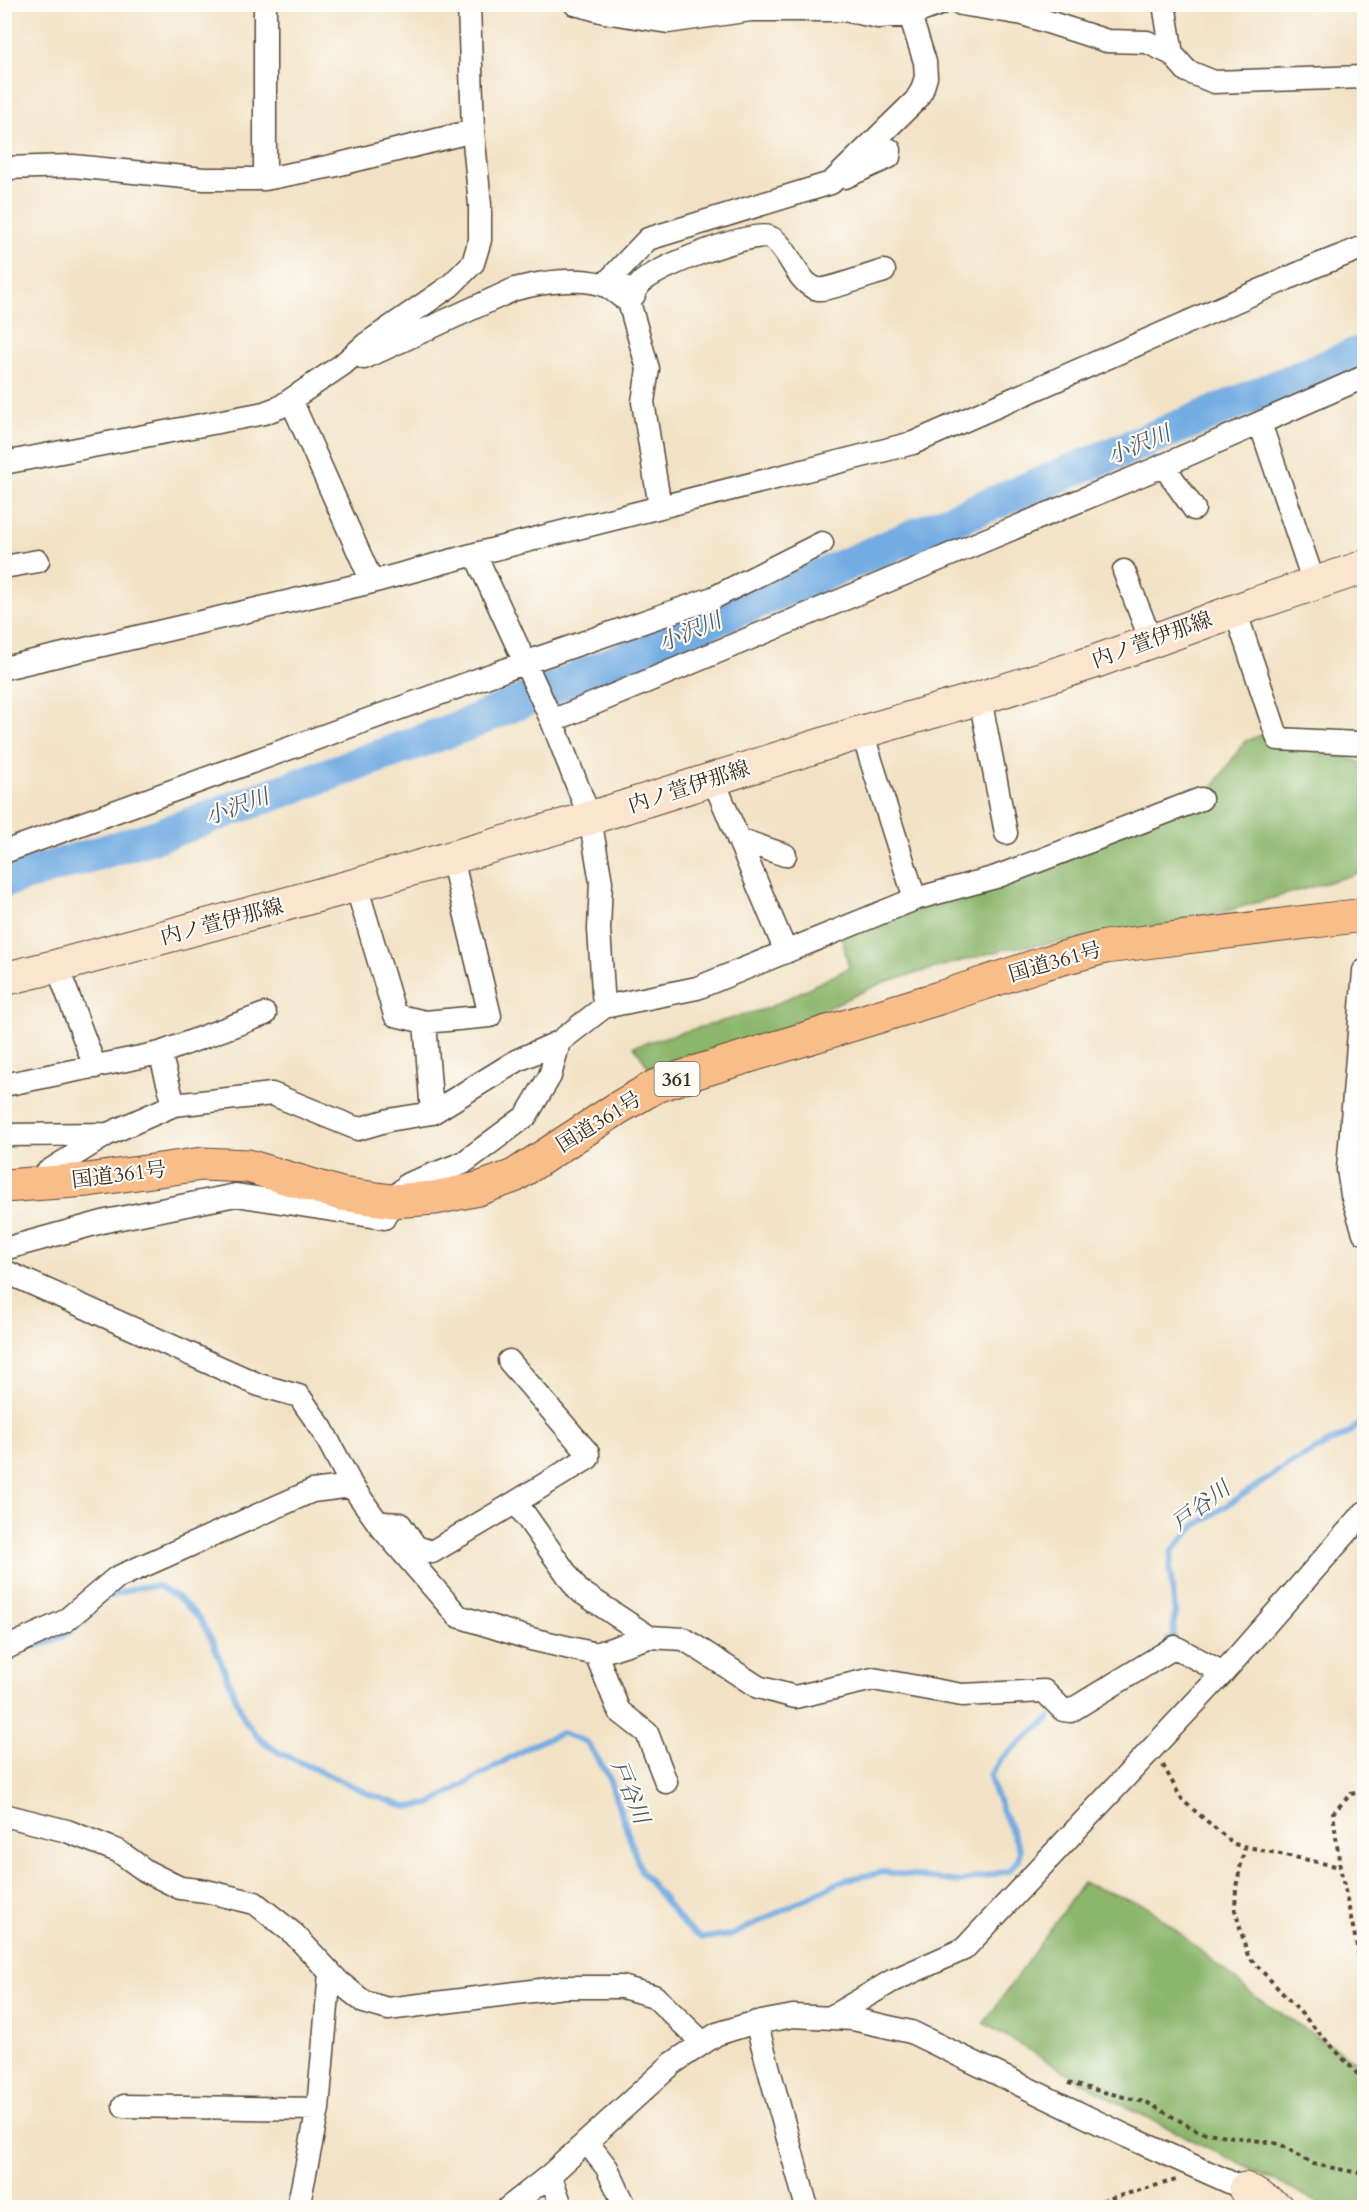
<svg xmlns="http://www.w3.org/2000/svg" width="1369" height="2212" font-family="Cardo,'Noto Serif JP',serif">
  <rect width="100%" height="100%" fill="#fdfcf7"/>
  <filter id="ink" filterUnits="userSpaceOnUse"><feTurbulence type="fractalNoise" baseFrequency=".0167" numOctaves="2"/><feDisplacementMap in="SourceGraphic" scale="12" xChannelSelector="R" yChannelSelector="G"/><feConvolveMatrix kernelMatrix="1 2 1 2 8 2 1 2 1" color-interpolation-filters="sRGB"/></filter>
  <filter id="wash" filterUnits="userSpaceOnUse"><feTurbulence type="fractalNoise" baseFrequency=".008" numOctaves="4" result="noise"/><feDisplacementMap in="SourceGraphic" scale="24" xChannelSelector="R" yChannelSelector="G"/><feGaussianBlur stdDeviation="1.35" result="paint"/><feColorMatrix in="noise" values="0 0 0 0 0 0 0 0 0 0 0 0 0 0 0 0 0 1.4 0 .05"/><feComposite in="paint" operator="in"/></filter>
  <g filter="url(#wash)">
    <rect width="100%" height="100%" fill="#f2e2c5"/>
    <path fill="#8bb66c" stroke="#637045" stroke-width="1.5" d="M1278,729L1364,764V872L1164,929L1006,949L884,982L720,1057L652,1073L634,1046L768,1008L849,968L842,938L868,916L1027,875L1211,790L1245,741Z
      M1083,1883L1147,1906L1257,1998L1364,2067V2207H1327L1114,2101L984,2023Z"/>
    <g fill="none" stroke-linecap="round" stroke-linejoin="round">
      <path stroke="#72ace2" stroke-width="6" d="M105,1598L138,1587L158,1586L180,1599L200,1619L213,1642L245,1721L260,1739L278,1752L372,1795L407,1807L430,1804L532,1745L562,1733L587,1742L608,1775L641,1871L686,1927L702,1938L732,1935L844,1880L884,1872L959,1882L1008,1871L1018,1860L1020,1850L994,1791L990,1776L1002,1758L1050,1718
        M1168,1640L1173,1638L1175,1611L1170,1569L1172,1551L1195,1526L1290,1464L1350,1432L1364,1420
        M35,1646C62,1639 72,1632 92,1612"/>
      <path stroke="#72ace2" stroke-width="34" d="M4,881L157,836L463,726L942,524L1364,351"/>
    </g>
  </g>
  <g filter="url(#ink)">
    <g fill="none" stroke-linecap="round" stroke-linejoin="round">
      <defs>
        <path id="street" d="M265,4V179
          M575,4L604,12L668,22L751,10H844L878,17L910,15L940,4
          M961,4L1023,14L1107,41L1147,42L1172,54L1187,71L1214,82L1364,77
          M1164,4L1172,54
          M4,168L73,166L204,179H265L332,166L473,131
          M845,177L889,157L890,150
          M634,295L611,278L648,239L831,183L916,100L922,90L926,77L925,62L910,15
          M364,358L515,289C539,283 584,275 608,287C613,290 618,294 623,298
          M291,400L372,582
          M1260,423L1314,583
          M4,463L264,413L280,407L342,365L366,344L450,286L473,263L480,240V205L473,131L469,4
          M1163,465L1194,509
          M660,507L643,402L648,369L629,302C633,296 636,288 641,283C654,268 750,231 769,237C789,244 796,285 818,289C827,291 872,274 884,271
          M4,567L38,561
          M1124,571L1151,641
          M1235,610L1278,739L1356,743
          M4,668L372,582L475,554L913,443L1318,265L1364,247
          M980,698L1006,833
          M552,721L1153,470L1364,377
          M862,732L915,899
          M713,779L786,952
          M738,839L785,855
          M4,852L524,663L713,598L822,543
          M356,885L395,1015L425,1022
          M57,966L95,1067
          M1364,971L1348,1169L1352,1195L1364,1233
          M604,1007L697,988L915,899L996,877L1201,799
          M160,1053L174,1105
          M4,1085L160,1053L265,1014
          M432,1113L425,1022L490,1016L452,858
          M4,1135L108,1134
          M38,1184L47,1172L108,1134L174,1105L272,1094L358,1129L389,1120L432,1113L518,1060L559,1042
          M4,1249L106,1221L236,1195L384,1218L392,1201L408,1184L463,1163L526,1116L550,1076L559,1042L604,1007L599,929L601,882L590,818L552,721L475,554
          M4,1271L259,1385L299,1396L322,1429L352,1486L381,1527L458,1616L531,1639L596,1654L649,1637L684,1639L758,1687L795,1697L873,1679L962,1695L1044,1691L1063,1710L1070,1711L1175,1647L1223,1673
          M509,1361L588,1453V1458L516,1502
          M381,1527L385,1523L400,1524L416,1547L432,1552L516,1502L578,1590L649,1637
          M4,1649L65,1621L116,1578L312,1491L352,1486
          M596,1654L619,1711L647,1733L666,1782
          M4,1815L67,1831L118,1851L146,1871L180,1888L206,1891L255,1903L294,1934L339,1982L364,2002L388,2009L564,1987H622L654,1996L703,2043
          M831,2017L892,1981L964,1949L1223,1673L1364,1513
          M756,2022L807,2208
          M124,2106L318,2109
          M587,2142L607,2168L626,2208
          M550,2175L562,2208
          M298,2208L318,2109L330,1972
          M508,2208L550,2175L673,2063L703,2043L717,2034L746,2025L793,2016L853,2019L911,2032L1126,2136L1245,2189"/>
        <path id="secondary" d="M4,979L57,966L356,885L590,818L862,732L980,698L1094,662L1254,604L1364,567
          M1245,2189L1277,2208"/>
        <path id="highway" d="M4,1186L88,1180L202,1164L248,1166L341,1194L392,1201L435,1198L478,1189L514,1176L618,1108L656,1086L700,1071L939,998L1048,962L1105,947L1364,915"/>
      </defs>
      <use href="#street" stroke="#564637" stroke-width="25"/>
      <use href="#secondary" stroke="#564637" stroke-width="35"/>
      <use href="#highway" stroke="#564637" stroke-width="35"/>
      <path stroke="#564637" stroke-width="4" stroke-dasharray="4.5 4.5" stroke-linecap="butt" d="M1364,1580V1578
        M1163,1765L1182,1800L1234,1844L1340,1867
        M1364,1791L1351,1794L1333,1813L1340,1867L1364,1979
        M1245,1846L1236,1887L1235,1910L1248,1956L1364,2081
        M1068,2083L1148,2103L1200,2132L1280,2144L1313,2164L1364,2174
        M1076,2208L1176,2180"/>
      <use href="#street" stroke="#fff" stroke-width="22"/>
      <use href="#secondary" stroke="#fce5cf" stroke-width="33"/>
      <use href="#highway" stroke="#f8bd88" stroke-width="33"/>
    </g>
  </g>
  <g text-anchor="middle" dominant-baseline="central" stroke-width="4.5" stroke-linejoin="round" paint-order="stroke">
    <rect fill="#fdfcf7" stroke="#75695f" stroke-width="1.5" x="654.5" y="1062" width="45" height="34" rx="4.5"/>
    <g font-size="20" font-weight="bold" fill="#3b2a1e">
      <text x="677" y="1079">361</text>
    </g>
    <g font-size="21" fill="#3b2a1e" stroke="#fdfcf7">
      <text transform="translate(1152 640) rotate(-20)">内ノ萱伊那線</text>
      <text transform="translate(689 787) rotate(-18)">内ノ萱伊那線</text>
      <text transform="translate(222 922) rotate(-15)">内ノ萱伊那線</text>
      <text transform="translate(1055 962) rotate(-16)">国道361号</text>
      <text transform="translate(599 1122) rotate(-32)">国道361号</text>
      <text transform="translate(119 1175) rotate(-7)">国道361号</text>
    </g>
    <g font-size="22" font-style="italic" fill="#4e5863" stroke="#fdfcf7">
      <text transform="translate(1139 445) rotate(-23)">小沢川</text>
      <text transform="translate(690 632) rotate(-23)">小沢川</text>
      <text transform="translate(237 807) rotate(-20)">小沢川</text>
      <text transform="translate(1201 1506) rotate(-37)">戸谷川</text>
      <text transform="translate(630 1792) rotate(68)">戸谷川</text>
    </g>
  </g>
  <rect width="1369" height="2212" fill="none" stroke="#fdfcf7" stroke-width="24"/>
</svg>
